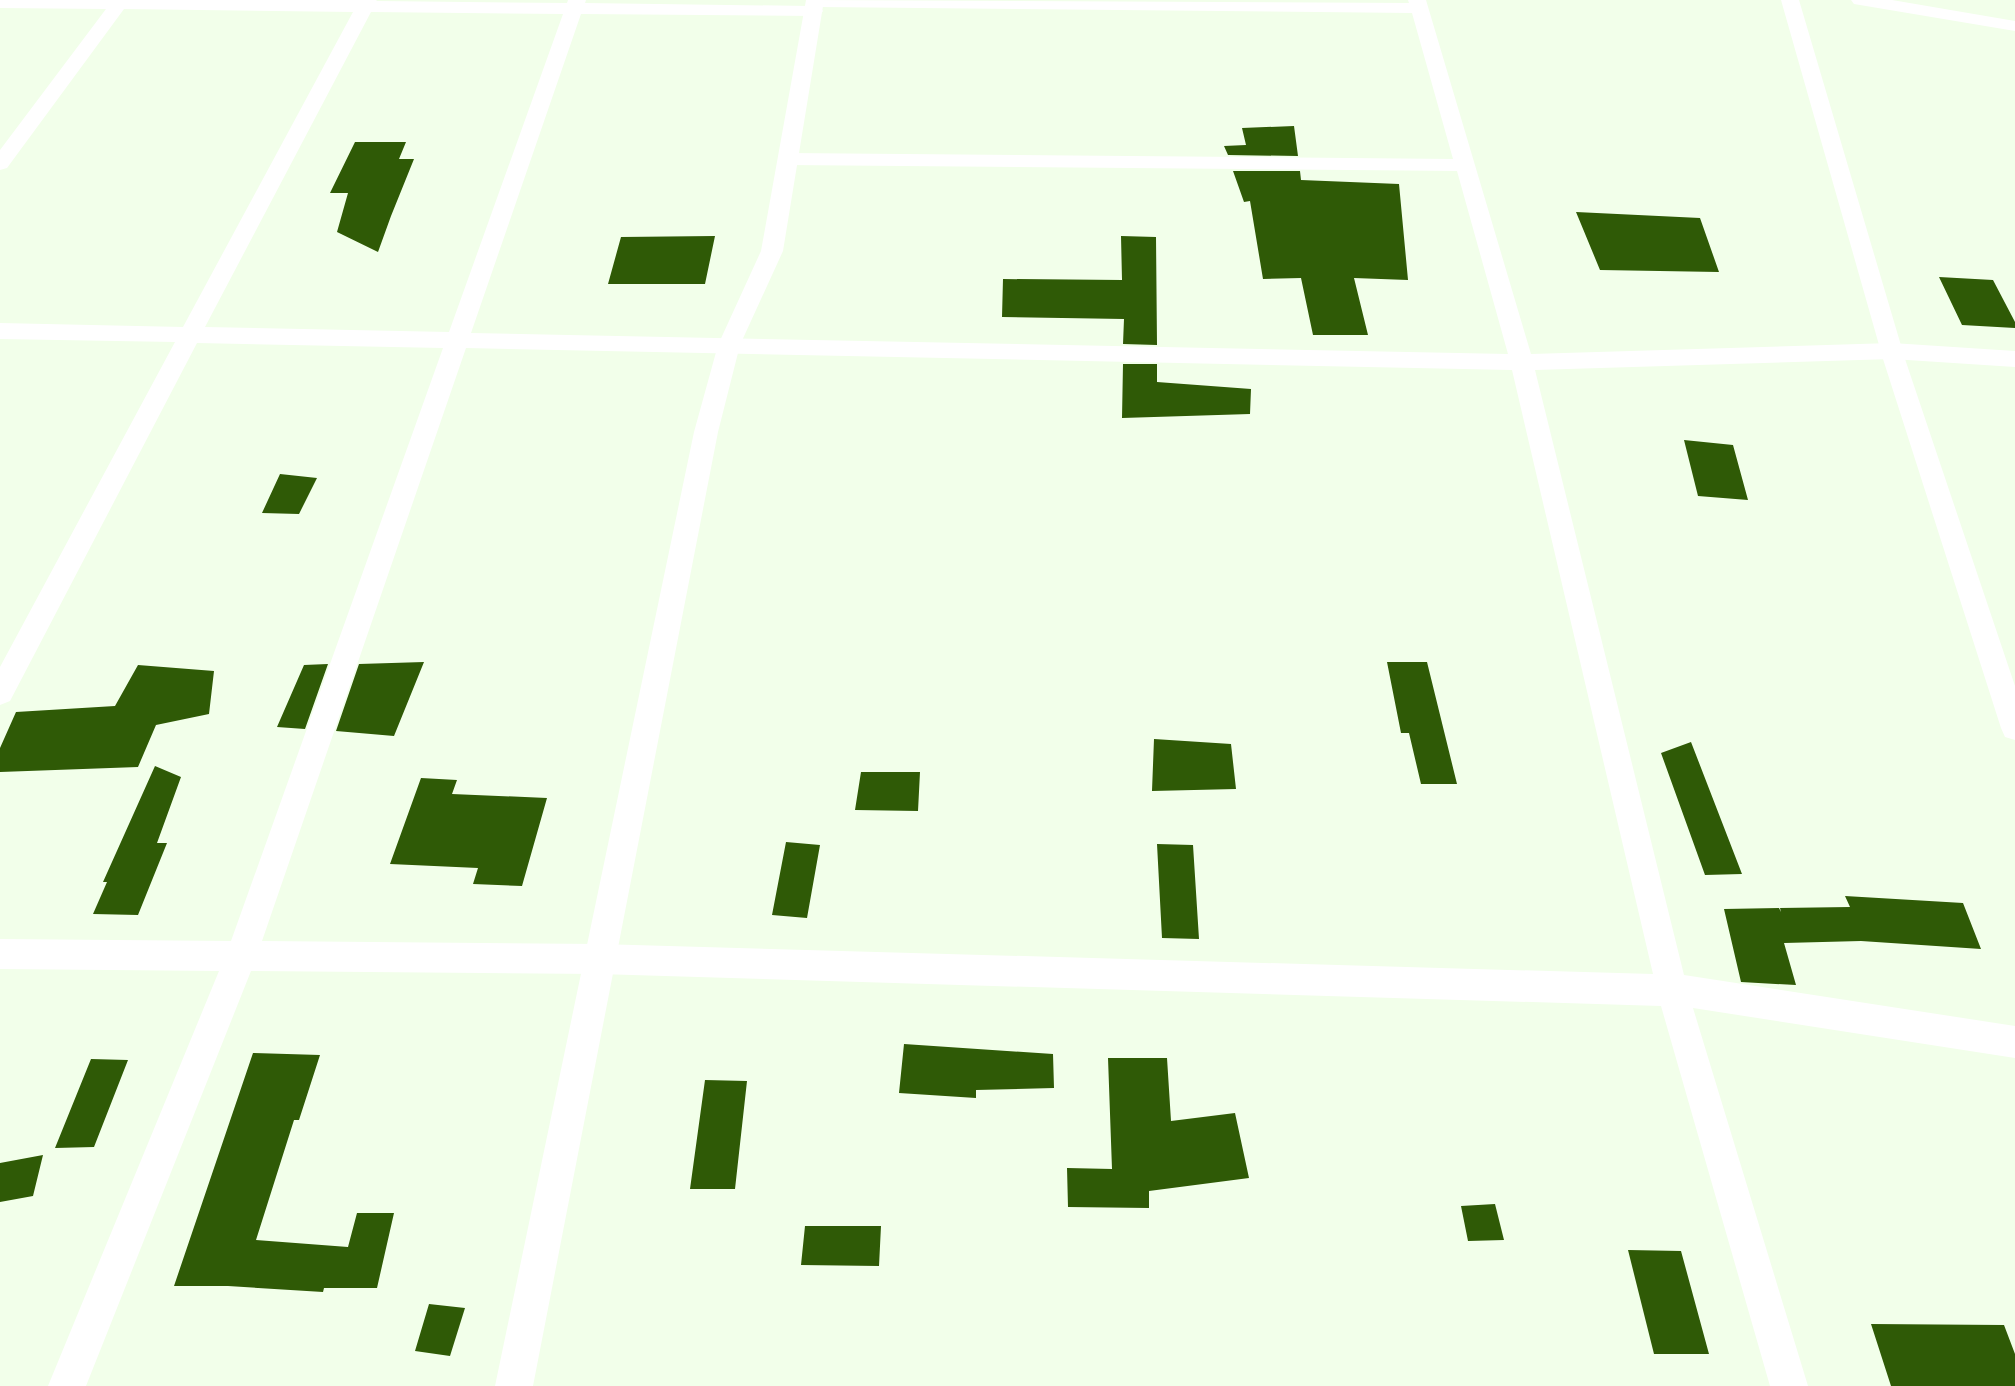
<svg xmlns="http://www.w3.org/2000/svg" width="2015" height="1386" font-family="Cabin,sans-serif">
  <rect width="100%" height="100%" fill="#f2ffea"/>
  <path fill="#2f5a06" d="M1294,126L1298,156L1228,155L1224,146L1246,145L1242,128Z
    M355,142H406L399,159H414L391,216L378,252L337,232L348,193H330Z
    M1233,171H1300L1301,180L1399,184L1408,280L1354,278L1368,335H1313L1301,278L1263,279L1250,201L1244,202Z
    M1576,212L1700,218L1719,272L1600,270Z
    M715,236L705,284H608L621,237Z
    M1121,236L1156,237L1157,345L1123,344L1124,319L1002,317L1003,279L1122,280Z
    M1939,277L1993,280L2015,322V328L1962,325Z
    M1123,364H1157V382L1251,389L1250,414L1122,418Z
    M1684,440L1733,445L1748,500L1698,496Z
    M280,474L317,478L299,514L262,513Z
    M424,662L394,736L336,731L359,664Z
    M1387,662H1427L1457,784H1421L1409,733H1401Z
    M328,664L305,729L277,727L304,665Z
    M138,665L214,671L209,714L156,725L138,767L0,772V748L16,712L115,706Z
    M1154,739L1231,744L1236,789L1152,791Z
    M1691,742L1742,874L1705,875L1661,753Z
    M155,766L181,777L157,843H167L138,915L93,914L107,882H103Z
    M861,772H920L918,811L855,810Z
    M421,778L457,780L452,794L547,798L522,886L473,884L478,868L390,864Z
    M786,842L820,845L807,918L772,915Z
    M1157,844L1193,845L1199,939L1162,938Z
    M1845,896L1963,903L1981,949L1861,941L1784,943L1796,985L1741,982L1724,909L1779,908L1781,912L1780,908L1850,907Z
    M904,1044L1053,1054L1054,1088L976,1090V1098L899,1093Z
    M253,1053L320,1055L299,1120H294L256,1240L348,1247L357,1213H394L377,1288H324L323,1292L228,1286H174Z
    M1108,1058H1167L1171,1121L1235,1113L1249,1178L1149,1191V1208L1068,1207L1067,1168L1112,1169Z
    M91,1059L128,1060L94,1147L55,1148Z
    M705,1080L747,1081L735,1189H690Z
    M43,1155L33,1196L0,1202V1163Z
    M1495,1204L1504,1240L1468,1241L1461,1206Z
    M805,1226H881L879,1266L801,1265Z
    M1628,1250L1681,1251L1709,1354H1654Z
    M429,1304L465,1308L450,1356L415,1351Z
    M1871,1324L2004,1325L2015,1354V1386H1891Z"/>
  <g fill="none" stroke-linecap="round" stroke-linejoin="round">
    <path fill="#fff" fill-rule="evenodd" d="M0,0H377L376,1L567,3L568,0H586L585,3L809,6L806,2L808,0L1409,3L1408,0H1426L1531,354L1892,343L2015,351V367L1892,359L1535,370L1684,975L2015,1026V1058L1693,1008L1808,1386H1770L1661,1006L599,974L251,971L86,1386H48L219,971L0,969V939L231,941L443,348L197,343L10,701L0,705V667L175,342L0,339V323L183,327L353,12L124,9L7,168L0,170V150L106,9L0,8ZM820,7L1412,13L1453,159L788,153L781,155L778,159L781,163L788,165L1457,171L1508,354L471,333L581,14L814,16L820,15L823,11ZM371,12L563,14L449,332L205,327ZM466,348L1512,370L1653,974L599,944L262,941Z
      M1851,0H1892L2015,21V31L1860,5L1854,4Z"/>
    <path fill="#fff" fill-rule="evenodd" d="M806,0H824L783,251L740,345L718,432L533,1386H495L694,432L718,345L761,251Z
      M1781,0H1799L1905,359L2015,686V740L2005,737L2001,728L1883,359Z"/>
  </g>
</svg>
